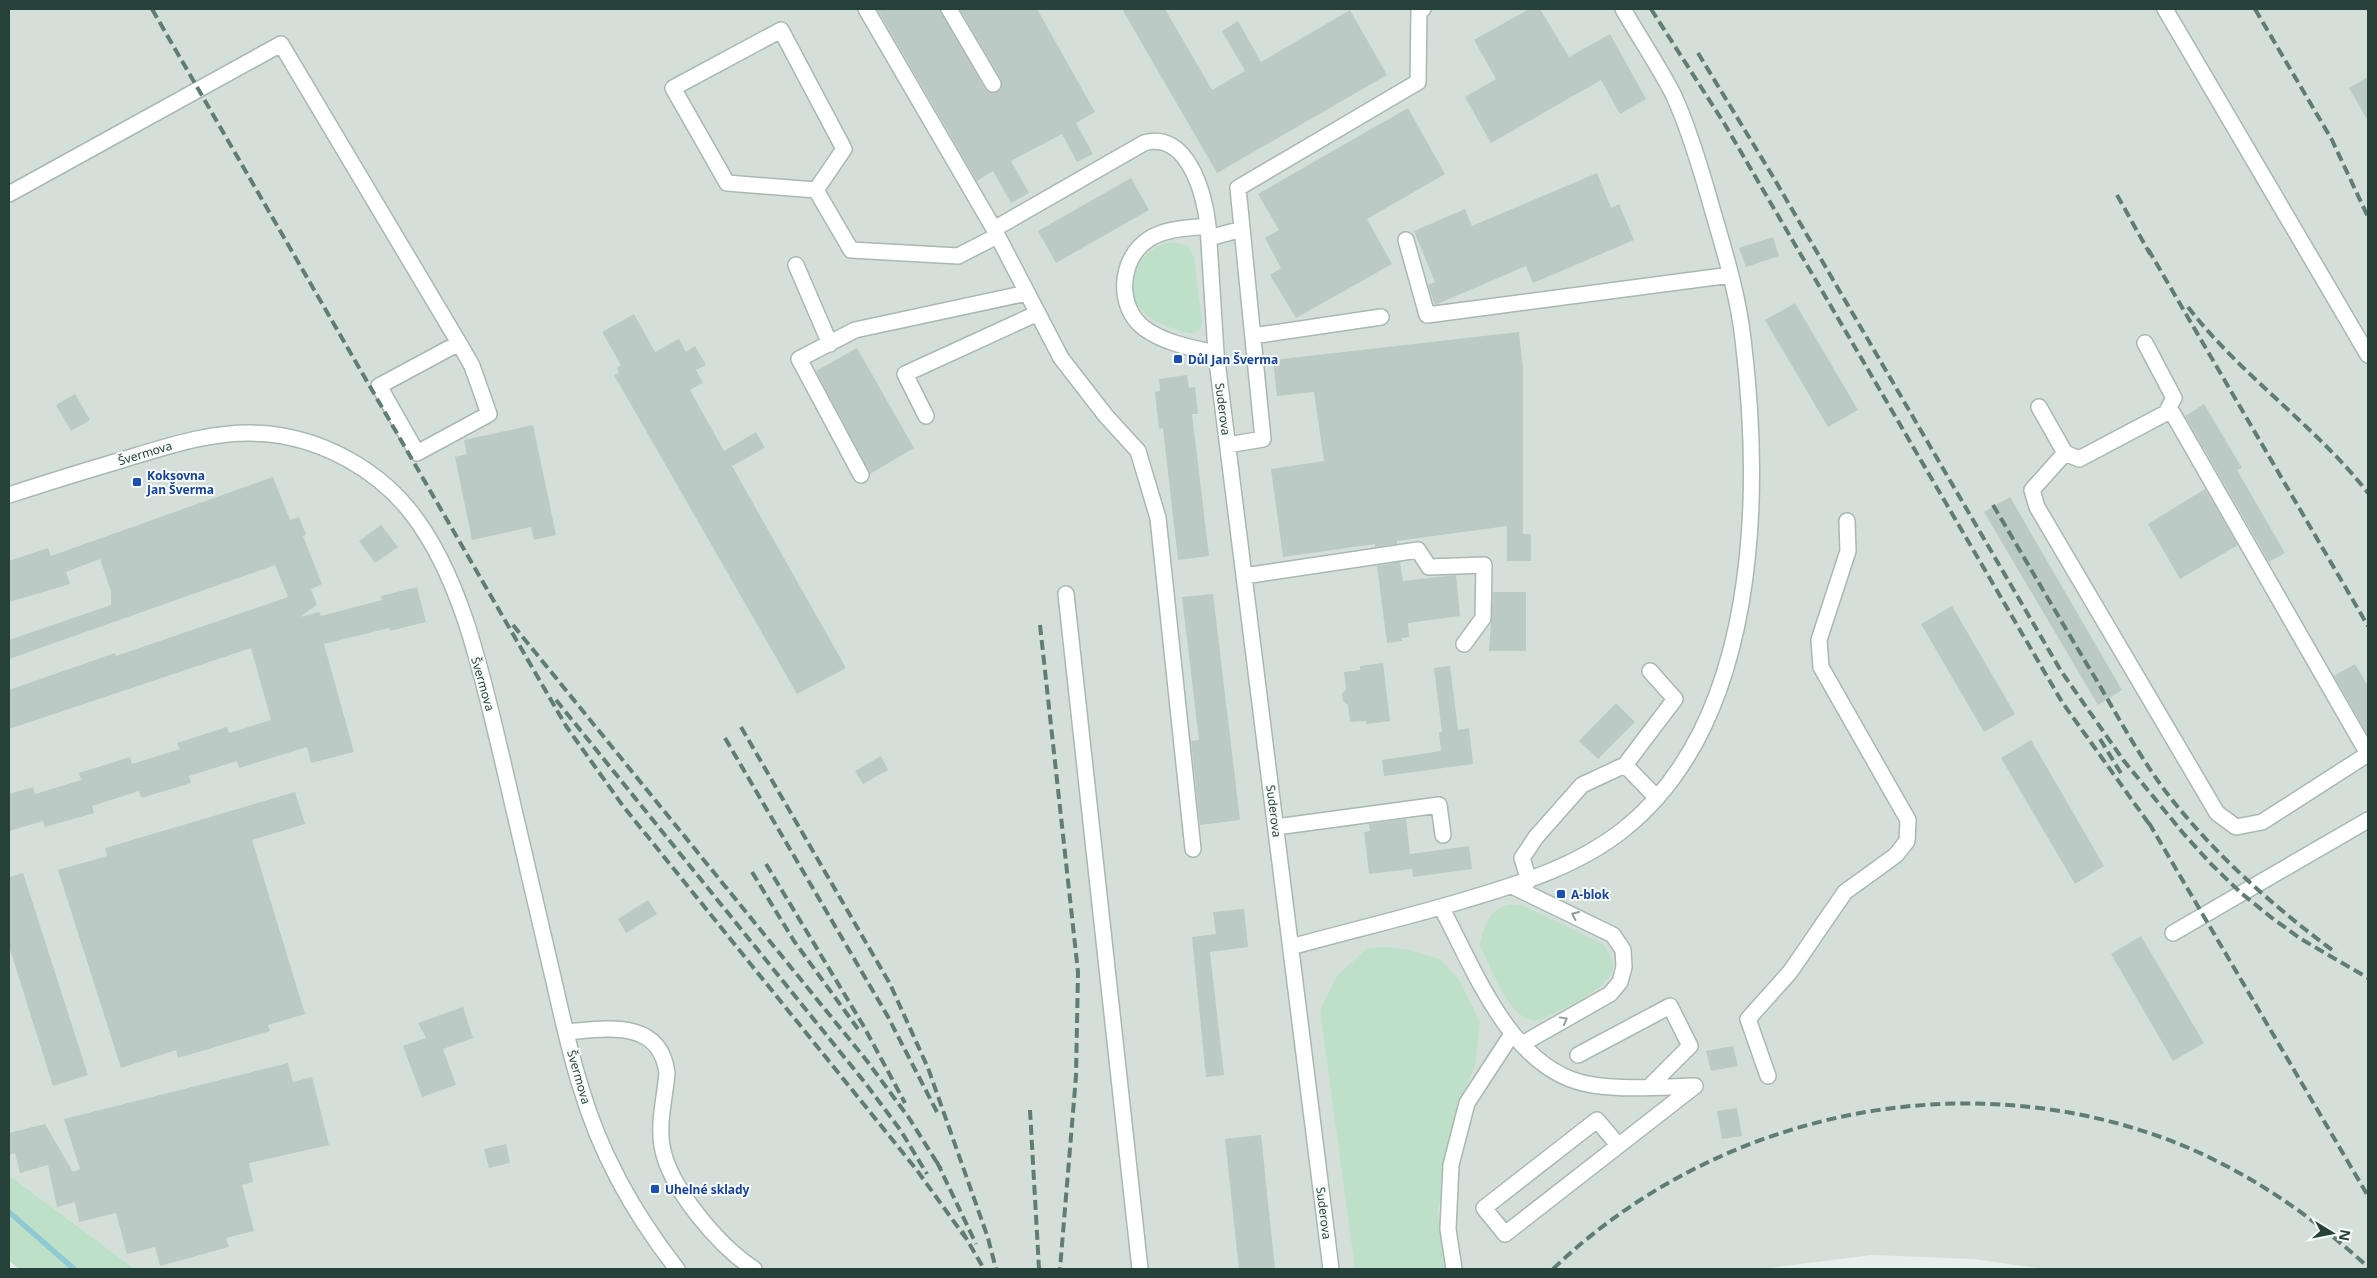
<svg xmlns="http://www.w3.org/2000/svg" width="2377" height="1278" font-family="'Noto Sans',sans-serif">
  <rect width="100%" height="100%" fill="#e6efeb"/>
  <path fill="#d4dfda" d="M9,9H2368V1269H2045L1973,1259L1872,1255L1761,1269H135L9,1175Z"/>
  <path fill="#bfe0c8" d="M1173,242L1187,245L1194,257L1202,321C1202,326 1200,331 1194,333C1188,334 1181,331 1175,329C1145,320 1121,299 1139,265C1146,252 1158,244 1173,242Z
    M1522,905L1603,944C1607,950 1612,957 1613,965C1613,990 1559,1010 1540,1020C1510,1026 1491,967 1480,945C1482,932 1488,913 1502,907C1507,904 1516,905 1522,905Z
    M1387,947L1409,950L1440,959L1460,981L1480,1023L1475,1067L1455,1112L1438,1213L1447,1269H1355L1320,1010L1336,977L1367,948Z
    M9,1175L135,1269H19L9,1261Z"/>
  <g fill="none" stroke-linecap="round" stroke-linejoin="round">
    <path stroke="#8ec9d4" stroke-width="5.5" d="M9,1212L74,1269"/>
  </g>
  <path fill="#bbcac4" d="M877,9H940L985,89L993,93L1001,89V80L960,9H1037L1095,112L1076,123L1093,154L1077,162L1062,134L1011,161L1029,193L1011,203L993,171L977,181Z
    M1122,9H1165L1212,90L1245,71L1222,31L1238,21L1261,62L1350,10L1387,75L1217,173Z
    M1529,9H1540L1569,57L1610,34L1646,99L1620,114L1601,80L1491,143L1465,97L1496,79L1474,40Z
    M2368,77V121L2349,88Z
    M1408,108L1445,174L1367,219L1392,264L1296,318L1270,275L1281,268L1265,238L1279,230L1258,194Z
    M1597,173L1611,208L1619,204L1634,240L1533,283L1526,266L1435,305L1428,285L1435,282L1414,231L1465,209L1472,226Z
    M1131,178L1149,210L1056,263L1038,231Z
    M1773,237L1779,256L1746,267L1739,248Z
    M1795,303L1858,410L1828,427L1765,320Z
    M634,314L655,352L679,339L686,352L695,346L706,365L696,370L703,383L690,390L724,451L756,432L765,448L732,466L846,668L797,694L614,375L619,373L617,368L621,365L602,332Z
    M1519,332L1523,368V534H1531V561H1507V526L1397,541V544L1375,547V544L1283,557L1271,469L1324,461L1314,392L1277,396L1273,360Z
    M857,348L914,448L870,474L816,371Z
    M1187,375L1189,388L1195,387L1198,414H1192L1209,556L1178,560L1163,428L1159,429L1155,392L1160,391L1159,379Z
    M75,394L90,420L71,431L56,405Z
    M2204,404L2242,468L2237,470L2285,553L2269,562L2185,416Z
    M533,425L556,535L534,540L531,527L472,540L455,457L467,454L464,440Z
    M273,477L290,520L299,517L306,535L303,536L322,584L311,589L317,605L300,617L319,612L321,616L382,600L381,596L417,587L426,622L390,631L389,628L324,644L354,752L311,763L307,747L239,768L237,761L189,776L191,783L141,798L139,791L92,806L94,813L45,827L43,821L9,831V794L33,787L35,794L81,780L79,773L130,757L132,764L180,749L177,743L227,727L229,733L271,720L251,648L9,729V690L115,653L116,656L288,597L275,565L9,659V640L111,605V591L100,559L66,572L70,584L9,602V561L48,548L51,556Z
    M2205,489L2238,545L2180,579L2148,524Z
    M2010,497L2122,690L2098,705L1984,512Z
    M381,525L398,547L375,563L359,541Z
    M1400,562L1403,581L1456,575L1460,616L1408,623L1409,637L1402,638V641L1387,643L1377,566Z
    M1493,592H1526V651H1489Z
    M1213,594L1240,820L1200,825L1191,741L1199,740L1182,597Z
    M1952,606L2015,714L1984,732L1921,624Z
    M1383,663L1390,721L1366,724V721L1350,722L1348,705L1343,701L1342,694L1346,689L1344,672L1360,670V666Z
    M2355,664L2368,686V736L2334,676Z
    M1450,666L1458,730L1469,728L1473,764L1384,776L1382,760L1441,751L1439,732H1442L1434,668Z
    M1616,703L1635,722L1598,759L1579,741Z
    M2031,740L2104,866L2075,884L2001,758Z
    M881,756L888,770L863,784L855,771Z
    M295,792L305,824L252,840L305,1014L268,1025L270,1031L178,1058L176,1050L121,1068L58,870L107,856L105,848Z
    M1406,819L1410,854L1469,846L1472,869L1413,877L1412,869L1369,874L1364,832L1370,831L1369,824Z
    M23,873L88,1075L53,1086L9,946V877Z
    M648,900L657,914L626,933L618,919Z
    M1244,909L1248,947L1210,952L1224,1075L1206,1077L1192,937L1216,934L1213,912Z
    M2141,936L2204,1043L2173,1061L2111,954Z
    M463,1007L473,1038L443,1049L456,1085L422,1097L403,1046L426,1038L418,1023Z
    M1733,1046L1738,1066L1711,1071L1706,1051Z
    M288,1063L293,1082L312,1077L329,1145L249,1163L253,1182L242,1185L254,1231L226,1238L229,1247L160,1266L155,1247L127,1254L116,1213L79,1222L75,1202L57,1207L48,1165L20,1173L15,1153L9,1155V1133L45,1124L73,1172L80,1169L64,1119Z
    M1737,1108L1742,1136L1722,1139L1717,1111Z
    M1261,1135L1275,1269H1239L1225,1139Z
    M506,1144L510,1163L489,1168L484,1149Z"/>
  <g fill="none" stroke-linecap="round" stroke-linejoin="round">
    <defs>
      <path id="minor" d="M866,9L994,229L1144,143C1187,130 1205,194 1208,226
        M949,9L993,84
        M2165,9L2368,355
        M816,190L844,149L781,30L673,88L727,183L816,190L851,250L958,256L997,236
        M9,194L281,44L459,343L472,366L489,414L417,453L379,386L459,343
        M994,229L1061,358L1106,416L1138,451L1158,518L1193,849
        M1209,238L1242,229
        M1406,240L1427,315L1731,275
        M796,265L830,344
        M1253,336L1381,317
        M1216,353C1192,348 1164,343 1144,328C1116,307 1119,258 1149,239C1166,228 1189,228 1208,226L1216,353L1331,1269
        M2039,407L2065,453L2079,459L2166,413L2174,398L2145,343
        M926,416L905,374L1038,313
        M1228,445L1263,439L1238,188L1418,82L1419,11L1423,9
        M2065,453L2032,490L2037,507L2217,813L2236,827L2262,822L2368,754L2169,407
        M861,475L799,359L855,330L1027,293
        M9,495C46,483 84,471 122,460C171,445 218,429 269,434C324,440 379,470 413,515C462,579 482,675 501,754C518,827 535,900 552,973C561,1011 569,1051 581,1088C601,1156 634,1214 677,1269
        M1244,576L1418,550L1429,567L1484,565L1483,618L1464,644
        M1066,594L1140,1269
        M1625,765L1657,798
        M1276,827L1439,805L1443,835
        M1529,881L1522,858L1536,837L1582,785L1625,765L1675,699L1650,671
        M1512,886L1613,935L1623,950L1624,967L1620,982L1610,994L1522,1044
        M1441,907C1475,970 1512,1074 1593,1085C1626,1090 1662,1087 1695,1086
        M2173,933L2368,820
        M1291,947C1349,931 1408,917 1465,900C1521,883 1576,867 1623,830C1759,722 1762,496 1743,339C1738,295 1725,253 1713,212C1703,176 1689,128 1673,94C1658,65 1639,37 1623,9
        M566,1032C605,1029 660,1018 667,1073C665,1097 658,1122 662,1146C669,1188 719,1246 754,1269
        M1578,1055L1670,1006L1690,1046L1649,1087
        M1768,1076L1748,1019L1790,972L1845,892L1896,855L1907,841L1908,820L1821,667L1819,640L1848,551L1847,521
        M1618,1145L1597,1120L1484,1208L1505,1234L1695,1086
        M1454,1269L1448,1229L1451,1165L1467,1103L1512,1034"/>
    </defs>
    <use href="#minor" stroke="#a8b8b2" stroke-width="18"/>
    <use href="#minor" stroke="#fff" stroke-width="15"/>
    <path stroke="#5f7d75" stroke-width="4" stroke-dasharray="10 5" stroke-linecap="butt" d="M152,9L566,726L623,806L916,1169L965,1237
      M1651,9L1724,123L2062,702L2152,828
      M2255,9L2332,140L2368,217
      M1698,53L1772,175L2061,671L2124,761L2183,833L2211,864L2241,893L2272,918L2301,939L2368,978
      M2117,195L2150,254
      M2148,249L2368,626
      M2188,307C2241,376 2315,425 2368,493
      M1993,505C2028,564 2062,623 2097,681C2122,724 2146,768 2177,806C2224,863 2277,909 2336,953
      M513,625L867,1061L909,1118L941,1169
      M1040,625L1078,972L1076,1076L1060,1269
      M556,700L866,1084L901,1131L927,1174
      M741,727L890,984L928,1068L988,1238L996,1269
      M725,738L887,1015L937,1112
      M2100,739L2122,775
      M2149,823L2368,1196
      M766,864L863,1025L905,1103
      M752,872L794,941L858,1029
      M1030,1110L1039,1269
      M937,1162L976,1244
      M962,1231L984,1269
      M1553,1269C1719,1110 1970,1058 2184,1146C2253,1175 2313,1217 2368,1267"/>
  </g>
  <defs><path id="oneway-chevron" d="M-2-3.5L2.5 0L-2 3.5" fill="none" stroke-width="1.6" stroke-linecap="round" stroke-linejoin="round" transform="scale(1.25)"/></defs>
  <g stroke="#92a09c">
    <use href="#oneway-chevron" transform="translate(1575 915) rotate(-155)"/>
    <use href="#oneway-chevron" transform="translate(1564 1020) rotate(-29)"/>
  </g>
  <g fill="#1a4fb4" stroke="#f7fbf9" stroke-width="2">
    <rect x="1173" y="354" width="10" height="10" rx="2.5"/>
    <rect x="132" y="477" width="10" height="10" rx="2.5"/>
    <rect x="1556" y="889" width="10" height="10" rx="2.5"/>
    <rect x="650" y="1184" width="10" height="10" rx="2.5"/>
  </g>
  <g text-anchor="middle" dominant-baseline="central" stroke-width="4" stroke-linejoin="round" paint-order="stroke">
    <g font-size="12" font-weight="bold" fill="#164399" stroke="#f7fbf9" text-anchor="start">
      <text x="1188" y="359">Důl Jan Šverma</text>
      <text x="147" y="475">Koksovna<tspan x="147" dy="14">Jan Šverma</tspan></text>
      <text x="1571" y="894">A-blok</text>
      <text x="665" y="1189">Uhelné sklady</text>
    </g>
    <g font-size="12" fill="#24423a" stroke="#f7fbf9">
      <text transform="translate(1223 409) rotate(83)">Suderova</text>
      <text transform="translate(145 453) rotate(-17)">Švermova</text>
      <text transform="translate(483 684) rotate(74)">Švermova</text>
      <text transform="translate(1274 811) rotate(83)">Suderova</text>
      <text transform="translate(579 1077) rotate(74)">Švermova</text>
      <text transform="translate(1324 1213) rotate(83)">Suderova</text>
    </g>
  </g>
  <rect width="2377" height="1278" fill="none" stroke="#24423a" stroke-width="20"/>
  <g transform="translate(2332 1233) rotate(100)" stroke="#f7fbf9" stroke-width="4" paint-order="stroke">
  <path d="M0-4L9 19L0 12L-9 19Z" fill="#24423a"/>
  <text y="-8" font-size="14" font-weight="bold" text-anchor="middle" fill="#24423a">N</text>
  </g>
</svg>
